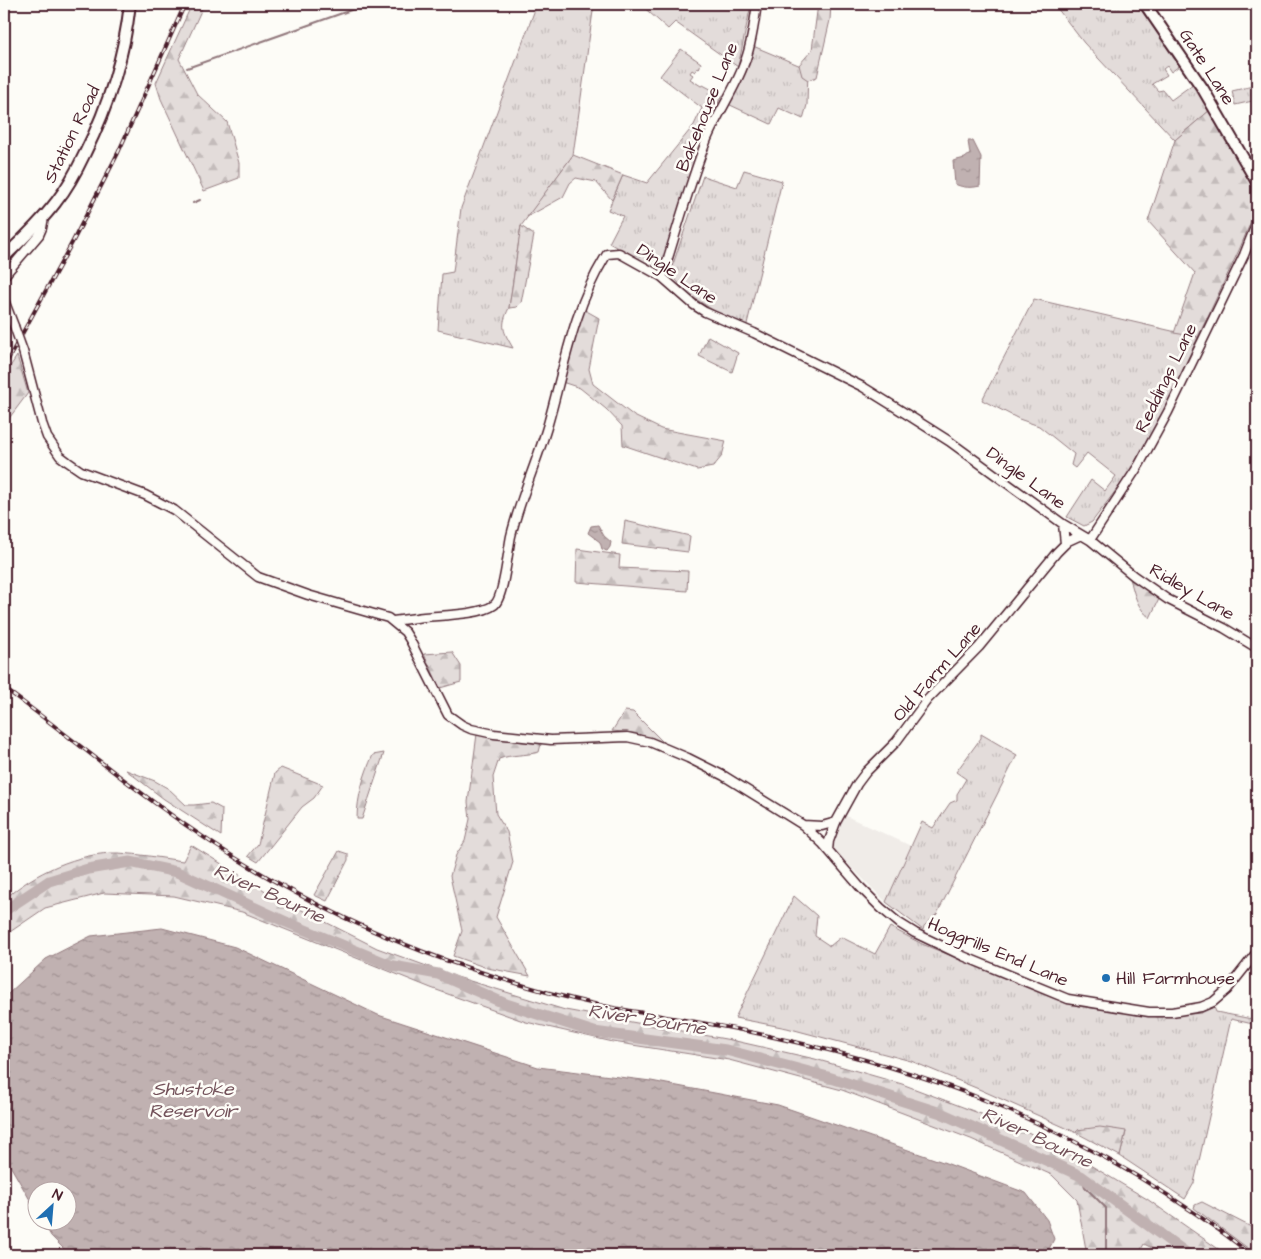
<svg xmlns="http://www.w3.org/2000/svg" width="1261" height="1259" font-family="'Architects Daughter',sans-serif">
  <defs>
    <pattern id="grass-tufts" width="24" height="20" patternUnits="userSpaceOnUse" patternTransform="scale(1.25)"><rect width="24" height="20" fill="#e3dcda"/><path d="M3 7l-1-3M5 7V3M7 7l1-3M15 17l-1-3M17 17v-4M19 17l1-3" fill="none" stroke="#c4bcbb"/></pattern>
    <pattern id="forest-firs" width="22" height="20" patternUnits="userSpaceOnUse" patternTransform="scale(1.25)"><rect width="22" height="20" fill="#e3dcda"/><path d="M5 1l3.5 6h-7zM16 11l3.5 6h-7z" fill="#c4bcbb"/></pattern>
    <pattern id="water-ripples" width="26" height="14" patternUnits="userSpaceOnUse" patternTransform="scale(1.25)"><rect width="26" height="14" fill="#c0b1b1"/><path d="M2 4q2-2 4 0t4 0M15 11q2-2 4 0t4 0" fill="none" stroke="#9e8f90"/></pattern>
  </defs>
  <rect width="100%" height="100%" fill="#fdfcf7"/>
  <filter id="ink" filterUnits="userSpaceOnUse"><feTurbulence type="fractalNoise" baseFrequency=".02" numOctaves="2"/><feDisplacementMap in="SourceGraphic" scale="10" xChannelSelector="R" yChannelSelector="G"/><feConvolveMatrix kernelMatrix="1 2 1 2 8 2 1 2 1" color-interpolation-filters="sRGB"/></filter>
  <g filter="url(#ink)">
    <path fill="#f0ece8" d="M844,815L911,846L886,902L833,849Z"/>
    <path fill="url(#grass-tufts)" stroke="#967e82" d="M537,4H594L573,155L521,226L509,308C500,326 503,331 513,348L438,330L442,274L453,272L461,208Z
      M640,4H751L738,67L675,22L668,29Z
      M1059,4H1142L1182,64L1171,72L1167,66L1163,69L1167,75L1152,84L1158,91L1163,90L1171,100L1193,84L1210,110L1175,140L1084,43L1057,8Z
      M753,46L808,69L807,105L803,119L779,108L771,124L728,104L746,72Z
      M681,49L701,63L699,69L697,68L695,72L692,70L690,73L693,75L690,79L701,86L703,85L722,95L702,138L659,272L609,243L623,216L608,210L623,175L647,183L694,125L702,108L660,76Z
      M1257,85V100L1235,105L1232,91Z
      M744,170L782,181L746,328L716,312L688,294L670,273L703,176L737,187Z
      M1034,299L1198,337L1166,406L1129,473L1092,522L1084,526L1067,517L1091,480L1105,491L1116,476L1087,453L1075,468L1071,465L1074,454L1039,426L1019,419L982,400Z
      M981,734L1017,755L937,914L924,926L923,930L886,902L922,822L933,828L950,803L957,800V794L966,779L956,772L981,738Z
      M794,896L817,916L815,936L830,946L841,937L875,954L890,927L922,944L1078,1006L1158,1017L1201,1013L1214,1007L1216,1012L1257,1020V1025L1231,1019L1194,1183L1185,1199L1120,1156L1126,1132L1077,1130L1075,1132L981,1090L911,1061L787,1028L735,1018Z"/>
    <path fill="url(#forest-firs)" stroke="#967e82" d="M192,4H204L179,59L197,94L227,122L239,163V178L204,191L161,99L156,83Z
      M818,4H831L830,20L817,77L808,80L802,76L799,65L812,50Z
      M1210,110L1257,194V207L1240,248L1198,337L1174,333L1195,273L1148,221L1175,140Z
      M573,155L623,175L612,200L596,182L576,178L570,183L563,197L527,217Z
      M521,226L534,235L521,303L517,307L509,308Z
      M583,309L599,318L589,369L593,384L634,416L661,429L726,441L722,456L713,467L697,470L623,445L622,426L606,409L580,388L562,382L573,339Z
      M708,336L738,353L732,372L699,356Z
      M17,356L28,393L4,425V376Z
      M625,521L690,536L688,552L622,544Z
      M577,549L620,555L619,568L688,571L687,591L576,582Z
      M1130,578L1159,599L1150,618C1137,608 1134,594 1130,578Z
      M452,652L461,666V682L440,688L424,654Z
      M625,711L633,712L665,744L634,733L612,731Z
      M477,734L491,738L541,744L539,752C525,756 512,754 499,759L493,777L496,814L507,832L513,862L496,917L530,976L487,968L453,956L462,931L450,876L456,855L465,841L470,819L468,802Z
      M384,753L362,819H357C357,798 364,774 373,755Z
      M281,768L323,785L314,798L302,807L258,862L248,856L258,844L275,773Z
      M126,770L155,781L169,789L186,805H194L211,803L222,809L221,836L164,799Z
      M191,845L272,895L377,948L457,977L565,1010L731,1040L815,1059L902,1084L1026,1131L1090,1165L1147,1199L1227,1255H1166L1144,1244L1138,1255H1087L1077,1200L1052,1175L971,1139L842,1090L729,1060L613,1042L526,1022L431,988L242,912L174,896L104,893L45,908L4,936V900C32,873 80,852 118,853C140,854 162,858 183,861Z
      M339,851L348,854V860L327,901L314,895Z
      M1100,1127L1126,1131L1120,1156L1075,1132L1077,1130Z
      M1202,1202L1257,1230V1255L1194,1208L1195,1205Z"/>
    <path fill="url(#water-ripples)" stroke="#91777b" d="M968,141H973L981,157L980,186C972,188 963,188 955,184L953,161L965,158L970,154Z
      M598,525L604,536L611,542L610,547L607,551L602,549L600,542L588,533L591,526Z
      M162,928L235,947L378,1015L538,1067L651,1081L778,1105L943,1162L1026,1193L1047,1220L1054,1239L1046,1255H70L51,1236L43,1222H68V1192H38L37,1212L4,1155V1003L8,994L46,959L91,936Z"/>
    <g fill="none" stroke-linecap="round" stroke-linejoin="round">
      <path stroke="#91777b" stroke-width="2" d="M187,68L368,4
        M193,203L200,200
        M1081,1176L1085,1187L1106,1208V1255"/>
      <path stroke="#c0b1b1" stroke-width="11" d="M4,911L49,881L88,869L130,862L177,872L286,922L393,966L438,974L506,1004L594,1032L726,1050L828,1077L941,1113L1081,1176L1189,1255"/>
      <defs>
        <path id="street" d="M4,276L39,235L42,228L44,217
          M662,277C677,231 689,184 707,139C718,113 735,89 744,64C752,45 754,23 757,4
          M4,300L14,326
          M23,351L42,423L47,437L60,456L68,462L81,471L145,495L174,510L258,577L308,595L388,618L405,632L410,640L448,715L462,725L471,729L494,734L551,740L627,737L650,742L688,758L724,776L803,825L822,843L860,887L881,908L899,923L915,933L963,956L1068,999L1149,1012H1172L1201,1007L1213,1002L1227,990L1257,952
          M1063,524L1065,544
          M1090,540L1139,465L1168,412L1244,255L1257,222
          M393,621C401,620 408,619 416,618C435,615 479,616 494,605C504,598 508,549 511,536C520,498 537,462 548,424C564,368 573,310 604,259L607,254L619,253L662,277L694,305L705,312L754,333L863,387L908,415L949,441L1063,524L1090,540L1134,576L1167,599L1224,628L1257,648
          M803,825L822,826L836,822
          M828,850L829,841L836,822L857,784L866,772L896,742L927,700L979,647L1057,552L1068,541L1081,535"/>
        <path id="secondary" d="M1145,4L1203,89L1257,182
          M4,257C22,240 41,222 56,202C68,187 77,170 85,153C109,105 124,57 130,4"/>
      </defs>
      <use href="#street" stroke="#4a1f2b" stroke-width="11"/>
      <use href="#secondary" stroke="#4a1f2b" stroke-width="14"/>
      <use href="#street" stroke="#fdfcf7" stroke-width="8"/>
      <use href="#secondary" stroke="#fdfcf7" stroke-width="10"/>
      <defs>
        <path id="rail" d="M4,367L73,241L118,153L185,4
          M4,688C56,726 107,768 159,806C247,871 345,924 448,961C500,979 554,996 609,1007C663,1017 719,1024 773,1037C846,1053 918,1073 987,1101C1081,1140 1172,1192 1252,1255"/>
      </defs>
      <use href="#rail" stroke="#4a1f2b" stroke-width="4"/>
      <use href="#rail" stroke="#fdfcf7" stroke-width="2" stroke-dasharray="5.5" stroke-linecap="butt"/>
      <defs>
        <path id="street-bridge" d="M14,326L23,351"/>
      </defs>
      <use href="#street-bridge" stroke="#4a1f2b" stroke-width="11" stroke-linecap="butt"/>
      <use href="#street-bridge" stroke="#fdfcf7" stroke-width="8"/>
    </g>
  </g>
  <circle fill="#1f6fb2" stroke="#fdfcf7" stroke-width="2" cx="1106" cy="978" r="5"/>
  <g text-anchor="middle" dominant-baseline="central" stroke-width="5" stroke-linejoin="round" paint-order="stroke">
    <g font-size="18" fill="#4a1f2b" stroke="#fdfcf7">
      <text transform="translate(1207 67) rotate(57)">Gate Lane</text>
      <text transform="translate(707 107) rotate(-68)">Bakehouse Lane</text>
      <text transform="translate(72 134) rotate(-64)">Station Road</text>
      <text transform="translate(677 274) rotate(34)">Dingle Lane</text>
      <text transform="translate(1166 378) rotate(-64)">Reddings Lane</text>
      <text transform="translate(1026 478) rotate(36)">Dingle Lane</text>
      <text transform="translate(1192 592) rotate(30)">Ridley Lane</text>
      <text transform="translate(937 672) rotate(-49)">Old Farm Lane</text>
      <text transform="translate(998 952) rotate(23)">Hoggrills End Lane</text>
    </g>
    <g font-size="18" fill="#4a1f2b" stroke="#fdfcf7" text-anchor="start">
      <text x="1116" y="978">Hill Farmhouse</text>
    </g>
    <g font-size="19" font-style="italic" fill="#73525a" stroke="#fdfcf7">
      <text transform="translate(269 894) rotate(24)">River Bourne</text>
      <text transform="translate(647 1020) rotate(9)">River Bourne</text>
      <text x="193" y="1089">Shustoke<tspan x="193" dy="22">Reservoir</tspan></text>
      <text transform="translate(1037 1138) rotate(25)">River Bourne</text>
    </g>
  </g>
  <rect width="1261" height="1259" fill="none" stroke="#fdfcf7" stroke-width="20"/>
  <rect x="10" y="10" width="1241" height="1239" fill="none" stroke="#4a1f2b" stroke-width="2" filter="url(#ink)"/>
  <g transform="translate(52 1206) rotate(26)"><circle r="24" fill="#fdfcf7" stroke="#b5a4a5"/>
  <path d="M0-4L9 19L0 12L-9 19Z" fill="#1f6fb2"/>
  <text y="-8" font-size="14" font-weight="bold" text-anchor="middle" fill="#4a1f2b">N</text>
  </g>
</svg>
